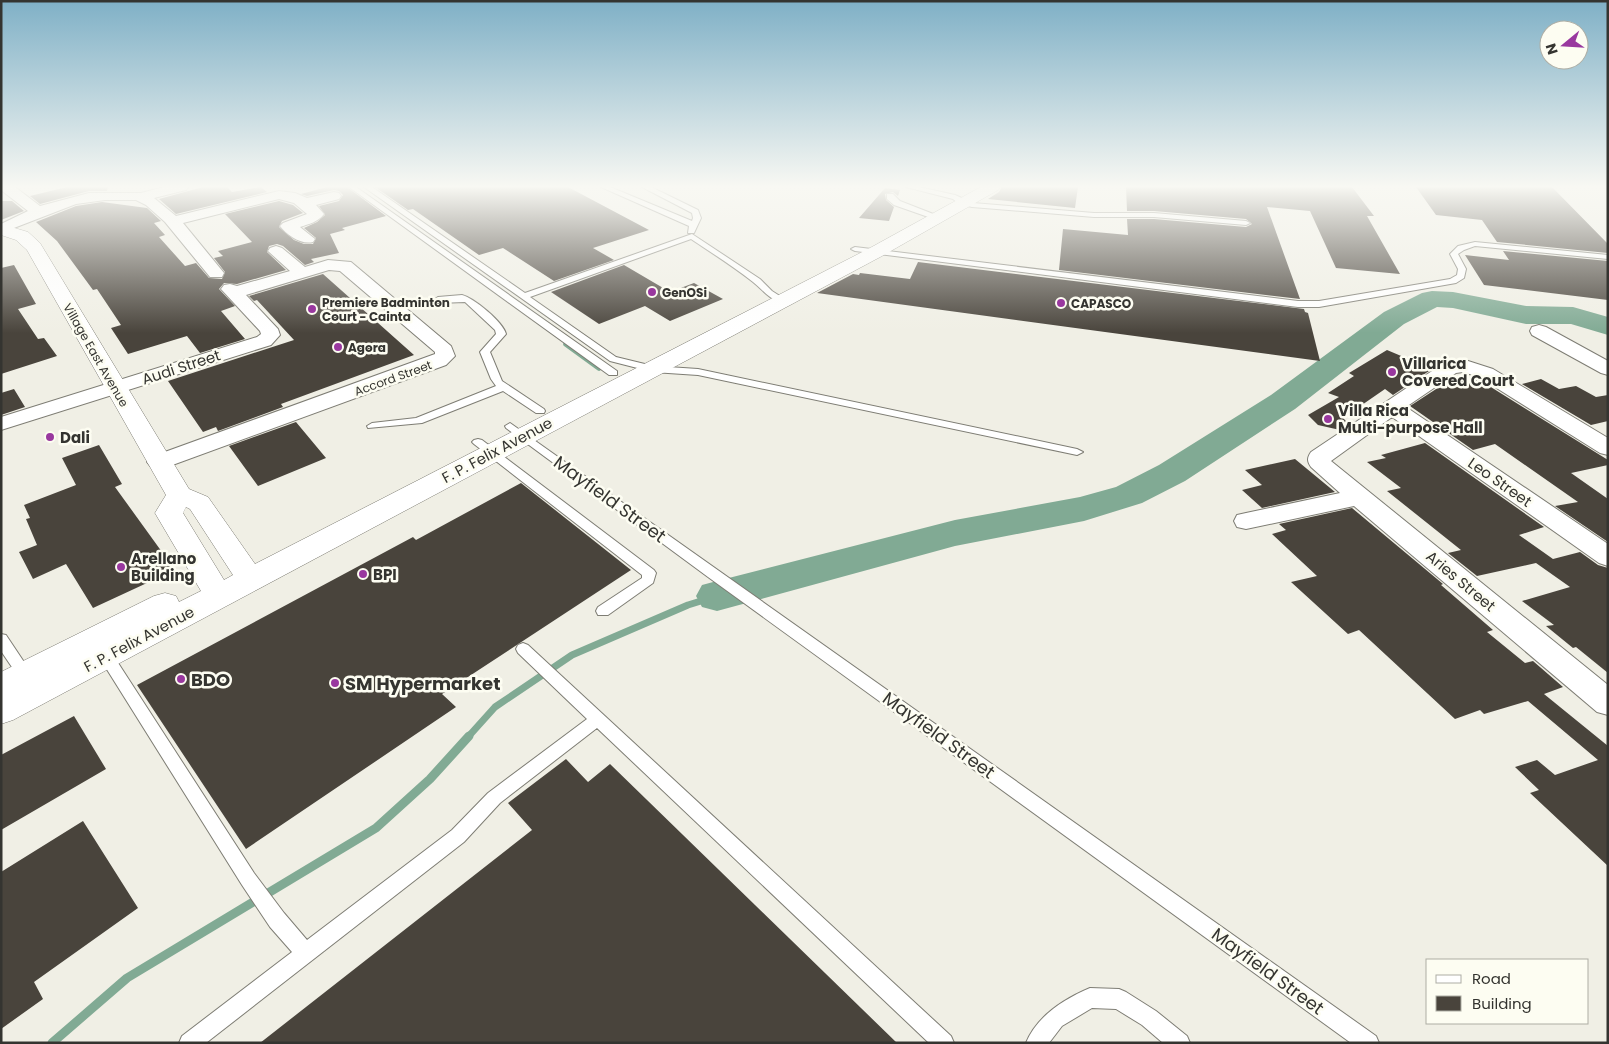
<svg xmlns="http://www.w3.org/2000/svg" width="1609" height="1044" font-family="Poppins,sans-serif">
  <rect width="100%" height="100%" fill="#f0efe5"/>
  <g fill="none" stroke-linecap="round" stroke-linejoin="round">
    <path stroke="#81aa94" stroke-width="5.5" d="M566,344L599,368"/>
    <path stroke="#81aa94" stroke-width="7" d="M468,737L495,707L572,655L688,605L717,596"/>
    <path stroke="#81aa94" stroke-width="9" d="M52,1043L127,978L376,828L430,779L469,736"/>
    <path fill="#81aa94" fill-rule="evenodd" d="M1432,291L1453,292L1526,306L1573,307L1608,317V335L1571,324H1526L1453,308L1437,307L1404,324L1295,409L1185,481L1142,503L1084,521L955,546L717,611L702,607L696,596L702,585L717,581L955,520L1080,497L1116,487L1159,465L1271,395L1384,312L1422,293Z"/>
  </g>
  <path fill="#49443c" d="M67,187H108L107,191H89L40,204L30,196Z
    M203,187H227L232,192L261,187L267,192L176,214L159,199Z
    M327,187H347L386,216L342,228L345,230L330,234L339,253L311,259L314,262L305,265L283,246L277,244L269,246L267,252L286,270L237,284L224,283L219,289L235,306L221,311L245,339L200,353L187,336L128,354L111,328L121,325L97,289L93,290L57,241L36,222L76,206L102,202L147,208L161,221L154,223L165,235L159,237L185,266L196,263L209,278L222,279L225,272L214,258L223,256L218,251L252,242L225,214L279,201L293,205L303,213L282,221L279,227L294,240L304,244H313L316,238L304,228L317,222L325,215L319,206L339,201L343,195L339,191L334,190L307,196L301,194Z
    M375,187H568L649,230L593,248L614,260L554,281L503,248L479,255L413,209L408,210Z
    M1002,187H1078L1075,208L988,199L999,192Z
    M1126,187H1352L1374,216H1367L1400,274L1336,268L1310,211L1267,207L1300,299L1059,270L1063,229L1128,235L1127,219H1154L1246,227L1252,224L1246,219L1154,211H1127Z
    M1416,187H1552L1608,244V253L1497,242L1482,220L1436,215Z
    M885,188L900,190L898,196L893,192L885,194L886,200L894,207L889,221L859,218Z
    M1,201H12L24,211L1,220Z
    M1503,251L1608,261V300L1484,285L1465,255L1509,260Z
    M918,262L1304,309L1305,312L1308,313L1320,361L817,293L853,274L859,275L860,273L910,279Z
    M14,265L36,304L18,309L38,339L44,338L57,356L1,374V268Z
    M624,265L670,292L694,283L723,299L670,321L645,306L599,324L551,292Z
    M323,274L414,355L281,404L283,407L218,431L216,427L203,432L168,381L294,340L257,300L254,301L249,296Z
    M1387,350L1432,369L1393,395L1385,389L1343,418L1349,424L1340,430L1318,425L1308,415L1339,397L1328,393L1354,376L1349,373Z
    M1453,378L1461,381L1478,379L1608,460V465L1571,473L1608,499V542L1555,506L1578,502L1495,444L1473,450L1410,406Z
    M1541,379L1559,389L1576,386L1596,397L1608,395V421L1591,425L1522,384Z
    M14,389L25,407L1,415V393Z
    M296,422L326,458L258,486L229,446Z
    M1425,443L1544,527L1519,535L1553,559L1580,552L1598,565L1608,568V673L1576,647L1573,648L1546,626L1554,625L1522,601L1570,587L1536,563L1477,576L1448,553L1461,550L1387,491L1401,488L1367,462L1386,458L1381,455Z
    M99,445L122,484L115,487L175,570L93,608L66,564L33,579L19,552L37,545L26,519L30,518L24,505L76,485L62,458Z
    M1295,459L1335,492L1262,508L1242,490L1262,485L1245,470Z
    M521,483L631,570L442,694L456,707L246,849L137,685L413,537L416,540Z
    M1352,508L1443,584L1441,585L1493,630L1487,632L1525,663L1533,661L1563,687L1544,694L1608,746V866L1530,793L1539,790L1515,767L1537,760L1555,775L1598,760L1528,701L1484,714L1480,710L1455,719L1359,630L1348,634L1291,582L1317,576L1272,534L1286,530L1279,524Z
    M74,716L106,769L1,830V755Z
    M566,759L588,782L610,764L897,1043H260L532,830L508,803Z
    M83,821L138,908L34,982L43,999L1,1029V872Z"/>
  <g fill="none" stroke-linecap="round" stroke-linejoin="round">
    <defs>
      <path id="lane" d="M349,187H356L617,371V375H609Z
        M364,187H372L525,293L692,234L760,279L772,291L786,300L782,303C769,299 763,290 753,282C734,267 712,253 691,239L530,297L616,357L653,366L698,369L1077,449L1083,452L1077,455L698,375L653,372L610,361Z
        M601,187H610L692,221L693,218L692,213L642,187H651L698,210L701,218L694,233H688L689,226Z
        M906,187H919L955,195L973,203L1094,213H1154L1246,221L1250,223L1246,225L1154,217H1094L972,207L959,204L953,199Z
        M887,194H893L900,201L941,217L934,219L894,205L887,199Z
        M1475,242L1608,255V259L1475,246L1464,250L1458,254L1466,269L1464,278L1456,283L1319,307H1298L855,251L851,249L855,247L1298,301H1319L1450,279L1457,275L1458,269L1450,254L1458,246Z
        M462,295C474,298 503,322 506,334L490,352L502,381L544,409L545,411L544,413H536L503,391L422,423L368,428L367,426L372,423L416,418L496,386L491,379L480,352L496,334L495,330L465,302L438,303L434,300L438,297Z
        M510,423L1376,1036L1379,1043H1351L708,577L506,428L505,426Z
        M478,439L482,440L654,570L656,573L653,583L608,615H598L596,611L598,607L642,578V575L474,444L472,442L474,440Z
        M1,634L6,635L30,671L32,675L30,679L25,681L20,679L1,651Z
        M523,643L528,645L951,1036L954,1043H929L597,728L500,803L464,842L206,1043H179L182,1036L292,952L270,927L242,885L101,660L99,656L101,652L106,650L111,652L254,873L284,913L307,940L452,830L488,793L587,719L518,653L516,649L518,645Z
        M1090,988L1119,989L1126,992L1156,1011L1187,1036L1190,1043H1163L1142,1025L1116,1009L1092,1008L1062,1026L1049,1043H1026C1037,1016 1064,999 1090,988Z"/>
      <path id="street" d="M1,187H15L40,206L89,193H141L164,187H188L186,190L154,198L176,216L279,191L295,193L307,198L334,192L339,193L341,196L339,199L316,205L324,214C318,222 309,224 300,227L315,239L313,242C301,245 287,235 280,226L283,223L307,214L294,203L279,199L183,223L224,273L222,277H210L165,222L146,205L136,200H105L76,204L1,233V224L28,211L1,190Z
        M276,246L282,248L305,267L328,260L351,262L451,346L455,356L446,365L167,467L159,469L151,467L147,462L151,457L435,354V352L340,271L329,270L246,295L278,329L280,335L271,345L1,430V417L257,337L261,334L260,331L221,289L224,285L230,284L237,286L290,271L268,251L270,248Z
        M1539,325L1546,327L1608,361V375L1601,373L1532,335L1530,331L1532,327Z
        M1465,360L1493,369L1608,438V455L1600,453L1479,377L1463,372L1456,373L1406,407L1608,544V566L1599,563L1392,417L1331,461L1608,685V715L1597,712L1354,506L1246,529L1237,527L1234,521L1237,515L1246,513L1340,493L1311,467C1307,461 1307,458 1311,452L1444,363Z"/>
      <path id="secondary" d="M981,187H1000L998,190L882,256L13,720L1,724V672L154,596L165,593L176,596L179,602L201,591L155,513L166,495L27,250L16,240L1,235V224L28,232L40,243L189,489L208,497L255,564L870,248ZM186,507L190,509L233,575L224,580L183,513Z"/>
    </defs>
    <use href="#lane" stroke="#7e7d74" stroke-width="2"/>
    <use href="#street" stroke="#7e7d74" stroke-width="2"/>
    <use href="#secondary" stroke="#7e7d74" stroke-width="1"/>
    <use href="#lane" fill="#fff" fill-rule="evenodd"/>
    <use href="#street" fill="#fff" fill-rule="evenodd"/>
    <use href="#secondary" fill="#fff" fill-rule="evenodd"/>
  </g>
  <linearGradient id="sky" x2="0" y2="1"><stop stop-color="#7fb0c6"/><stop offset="0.56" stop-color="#f8f8f3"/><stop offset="1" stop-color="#f8f8f3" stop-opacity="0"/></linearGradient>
  <rect width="1609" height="333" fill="url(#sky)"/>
  <g fill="#99389f" stroke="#fdfdf2" stroke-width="2">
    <circle cx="652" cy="292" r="5"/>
    <circle cx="1061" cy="303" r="5"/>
    <circle cx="312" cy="309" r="5"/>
    <circle cx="338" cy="347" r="5"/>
    <circle cx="1392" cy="372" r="5"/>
    <circle cx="1328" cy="419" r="5"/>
    <circle cx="50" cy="437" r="5"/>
    <circle cx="121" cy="567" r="5"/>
    <circle cx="363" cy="574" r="5"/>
    <circle cx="181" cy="679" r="5"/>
    <circle cx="335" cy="683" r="5"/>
  </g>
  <g text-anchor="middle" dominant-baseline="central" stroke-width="5" stroke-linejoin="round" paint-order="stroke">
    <g font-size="12" font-weight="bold" fill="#343430" stroke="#fdfdf2" text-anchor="start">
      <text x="662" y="292">GenOSi</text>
      <text x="322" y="302">Premiere Badminton<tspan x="322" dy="14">Court - Cainta</tspan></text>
      <text x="1071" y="303">CAPASCO</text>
      <text x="348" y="347">Agora</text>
    </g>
    <g font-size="12" fill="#343430" stroke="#fdfdf2">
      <text transform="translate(96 355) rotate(60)">Village East Avenue</text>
      <text transform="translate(393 378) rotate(-20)">Accord Street</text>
    </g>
    <g font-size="15" font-weight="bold" fill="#343430" stroke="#fdfdf2" text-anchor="start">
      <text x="1402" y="363">Villarica<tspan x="1402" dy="17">Covered Court</tspan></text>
      <text x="1338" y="410">Villa Rica<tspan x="1338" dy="17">Multi-purpose Hall</tspan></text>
      <text x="60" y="437">Dali</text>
      <text x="131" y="558">Arellano<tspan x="131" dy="17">Building</tspan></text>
      <text x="373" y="574">BPI</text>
    </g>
    <g font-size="15" fill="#343430" stroke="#fdfdf2">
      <text transform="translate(181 367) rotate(-18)">Audi Street</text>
      <text transform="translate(497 450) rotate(-28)">F. P. Felix Avenue</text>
      <text transform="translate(1500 482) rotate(35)">Leo Street</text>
      <text transform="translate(1461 581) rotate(40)">Aries Street</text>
      <text transform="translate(139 639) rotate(-28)">F. P. Felix Avenue</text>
    </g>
    <g font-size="18" fill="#343430" stroke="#fdfdf2">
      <text transform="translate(610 499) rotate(36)">Mayfield Street</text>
      <text transform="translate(939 735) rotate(36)">Mayfield Street</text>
      <text transform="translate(1268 971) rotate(36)">Mayfield Street</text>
    </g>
    <g font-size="18" font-weight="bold" fill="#343430" stroke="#fdfdf2" text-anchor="start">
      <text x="191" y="679">BDO</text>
      <text x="345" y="683">SM Hypermarket</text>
    </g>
  </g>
  <rect width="1609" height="1044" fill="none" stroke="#343430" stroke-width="5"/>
  <rect x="1426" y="959" width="162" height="65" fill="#fdfdf2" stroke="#adada4"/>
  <rect x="1436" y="975" width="25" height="8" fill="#ffffff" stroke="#adada4"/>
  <text x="1472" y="984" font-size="15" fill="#343430">Road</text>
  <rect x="1436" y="996" width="25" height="15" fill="#49443c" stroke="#adada4"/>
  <text x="1472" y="1009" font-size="15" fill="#343430">Building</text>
  <g transform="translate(1564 45) rotate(252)"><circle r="24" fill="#fdfdf2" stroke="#adada4"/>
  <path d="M0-4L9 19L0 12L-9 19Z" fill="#99389f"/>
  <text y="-8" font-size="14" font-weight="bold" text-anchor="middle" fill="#343430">N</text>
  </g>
</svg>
